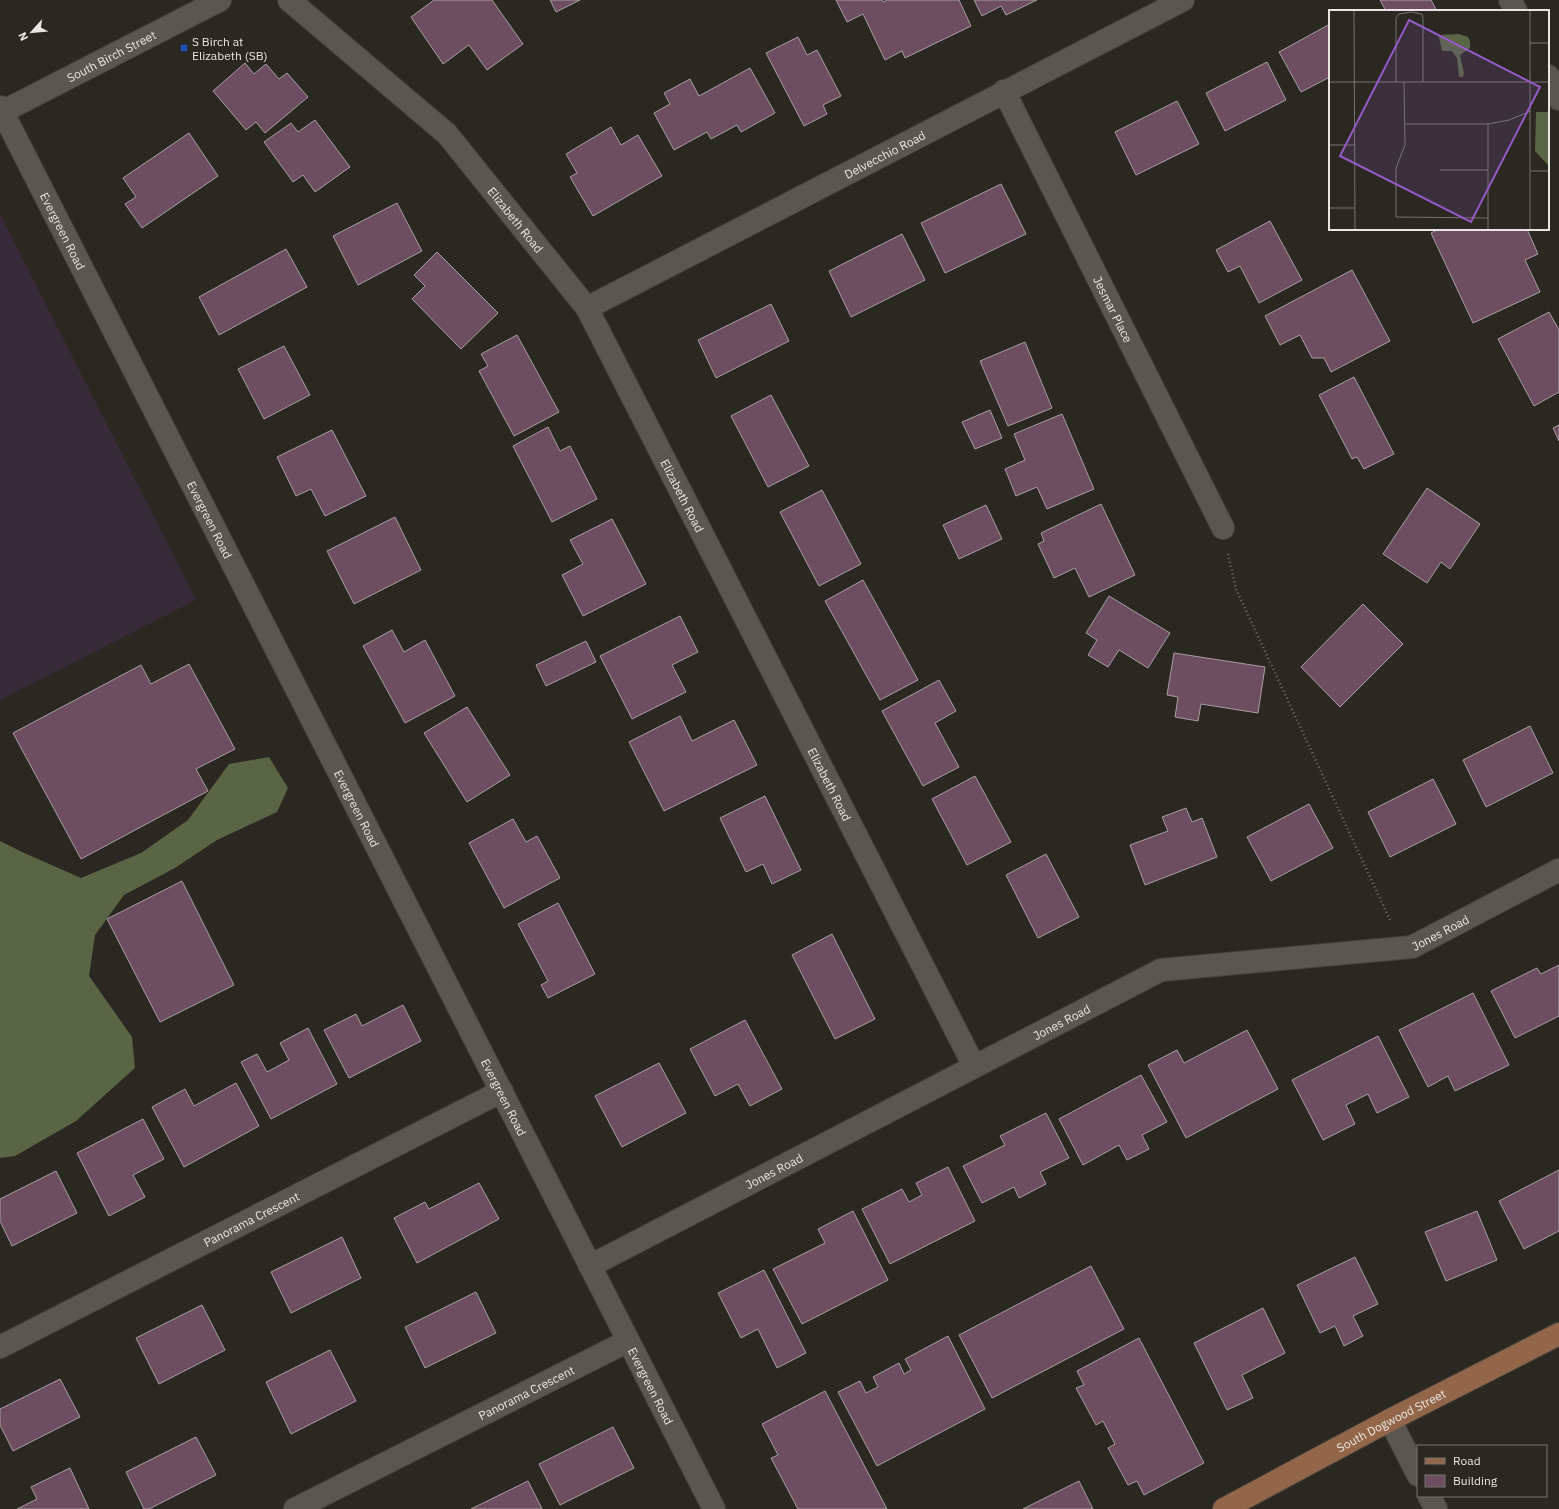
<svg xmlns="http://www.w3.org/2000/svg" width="1559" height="1509" font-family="'IBM Plex Sans',sans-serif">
  <rect width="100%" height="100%" fill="#2b2822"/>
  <path fill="#382b39" d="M0,214L196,600L0,700Z"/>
  <path fill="#5a6545" d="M269,757L288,788L277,812L217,840L175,868L124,895L95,935L89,976L132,1037L135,1068L76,1121L15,1156L0,1158V841L22,852L81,878L141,853L188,820L229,764Z"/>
  <path fill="#6d4e61" stroke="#a79ea3" d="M434,0H492L523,44L487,70L469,45L443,64L411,17Z
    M550,0H580L556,12Z
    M836,0H882L883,2L887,0H959L971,26L905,58L902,51L885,60L863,14L847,22Z
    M974,0H1037L1006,15L1001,6L982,16Z
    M1380,0H1431L1437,11H1386Z
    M1330,24V77L1301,92L1279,52Z
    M798,37L807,55L817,50L841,96L823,105L827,114L804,126L766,53Z
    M1267,62L1286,100L1225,131L1206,93Z
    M245,63L254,74L266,64L279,79L287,73L308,97L265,133L256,122L246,130L213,91Z
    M750,68L775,113L741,132L737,125L711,139L707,132L674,150L654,113L670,104L664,93L690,79L699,96Z
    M1177,101L1199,144L1136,175L1115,132Z
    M315,120L350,167L315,192L303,175L293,182L264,142L291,123L298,132Z
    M611,127L621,145L638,135L662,176L593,216L570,177L577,173L566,154Z
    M189,133L218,176L142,228L125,204L136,197L123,178Z
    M1001,184L1026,234L945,273L921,223Z
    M397,203L422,251L358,285L333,236Z
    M1270,221L1302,280L1259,303L1240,266L1228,272L1216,250Z
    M1439,229H1527L1538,254L1525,260L1540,292L1473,323L1431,233Z
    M902,234L925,280L851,317L829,271Z
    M286,249L307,287L219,335L199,297Z
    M437,252L498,313L461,349L412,299L425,286L414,275Z
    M1352,270L1390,341L1331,372L1324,358H1312L1300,335L1280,345L1265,316Z
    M771,304L789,341L716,378L698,340Z
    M1549,312L1559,330V392L1534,406L1498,339Z
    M517,335L559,412L514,436L479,371L488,366L481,354Z
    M1025,342L1052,408L1008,426L980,361Z
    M284,346L310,395L264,419L238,369Z
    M1354,377L1394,454L1364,469L1357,457L1352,459L1319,395Z
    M771,395L809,466L768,487L731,416Z
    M990,410L1002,438L975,449L962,422Z
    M1062,414L1094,489L1047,509L1037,487L1016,496L1005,469L1025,460L1014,434Z
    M1559,425V441L1553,428Z
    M548,427L560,451L570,446L597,499L552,522L513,446Z
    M332,430L366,496L325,516L311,489L296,496L277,457Z
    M1427,488L1480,524L1450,569L1441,562L1427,583L1383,554Z
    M822,490L861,564L819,586L780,512Z
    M1101,504L1135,575L1089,597L1075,568L1054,578L1038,544L1044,541L1041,533Z
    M986,505L1002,539L959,559L943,525Z
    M395,517L421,570L354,604L327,551Z
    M612,519L646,584L583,616L562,575L583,564L570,540Z
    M863,580L918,680L880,700L825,601Z
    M1109,596L1170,633L1148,668L1119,650L1108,667L1088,655L1097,640L1086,633Z
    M1363,604L1403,644L1340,707L1301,667Z
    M680,616L698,652L672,665L686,692L632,719L600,656Z
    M392,630L404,652L425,640L455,696L405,723L363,646Z
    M586,641L596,662L546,686L536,665Z
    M1174,653L1265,667L1258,713L1201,704L1198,721L1175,717L1178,697L1167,695Z
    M189,664L235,749L196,769L208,791L81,859L13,733L141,665L151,684Z
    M939,680L956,711L935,723L959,767L923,786L882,711Z
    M467,707L510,775L467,802L424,733Z
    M680,716L692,741L734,720L757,765L664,811L629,742Z
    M1530,726L1553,773L1486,807L1463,760Z
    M975,776L1011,842L967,865L932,799Z
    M1433,779L1456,824L1390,857L1368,812Z
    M765,796L801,870L772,884L763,864L746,872L720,818Z
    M1309,804L1333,848L1271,881L1247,837Z
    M1186,808L1192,822L1202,818L1217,857L1145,885L1130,845L1168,831L1162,817Z
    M513,819L526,842L537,836L560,878L504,908L469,843Z
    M1046,854L1079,917L1038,938L1006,875Z
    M182,881L234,985L160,1022L107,919Z
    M558,903L595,974L548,998L541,985L548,981L518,924Z
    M832,934L875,1019L835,1039L792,955Z
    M1559,965V1016L1515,1038L1491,991L1537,968L1541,974Z
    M1473,993L1509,1065L1455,1091L1448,1076L1428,1087L1399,1030Z
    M403,1005L421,1041L349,1078L324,1030L356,1014L362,1026Z
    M745,1020L782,1089L750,1106L738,1084L715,1096L690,1049Z
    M308,1028L337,1084L271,1119L241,1062L257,1054L267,1072L289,1060L280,1043Z
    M1247,1030L1278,1089L1186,1138L1148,1065L1177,1050L1184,1063Z
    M1378,1036L1409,1097L1377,1113L1368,1094L1346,1105L1355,1124L1323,1140L1292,1080Z
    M659,1063L686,1113L622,1147L595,1096Z
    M1141,1075L1167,1122L1142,1135L1149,1149L1127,1160L1119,1145L1083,1165L1059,1119Z
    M236,1083L259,1126L184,1167L152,1107L185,1089L194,1106Z
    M1046,1113L1069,1158L1040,1172L1046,1184L1019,1198L1014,1187L982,1203L963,1166L1005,1145L1000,1136Z
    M143,1119L164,1159L133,1175L145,1197L109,1216L77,1153Z
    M948,1167L975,1221L890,1264L862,1209L902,1189L909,1202L922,1195L916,1183Z
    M1559,1170V1231L1524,1249L1499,1201Z
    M56,1171L77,1213L12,1246L0,1221V1199Z
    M479,1183L499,1219L417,1263L394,1218L425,1202L429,1209Z
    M853,1211L888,1280L802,1324L773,1269L825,1243L818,1229Z
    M1477,1211L1497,1260L1446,1281L1425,1232Z
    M342,1237L361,1278L291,1313L271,1272Z
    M1355,1257L1378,1304L1353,1316L1363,1336L1344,1346L1335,1326L1320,1333L1297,1285Z
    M1091,1266L1124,1329L992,1398L959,1335Z
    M764,1270L806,1353L777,1368L758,1329L741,1338L718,1293Z
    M476,1292L496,1333L425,1368L405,1327Z
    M202,1305L225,1350L159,1384L136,1338Z
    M1263,1308L1285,1353L1242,1375L1253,1398L1227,1410L1194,1343Z
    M948,1336L985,1409L877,1466L838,1392L860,1381L866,1393L878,1387L873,1377L899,1363L904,1374L911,1370L905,1359Z
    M1139,1338L1204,1463L1144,1495L1137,1481L1128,1485L1108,1448L1115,1444L1103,1421L1096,1425L1076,1388L1084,1385L1077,1371Z
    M330,1350L356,1401L291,1434L266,1382Z
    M60,1379L80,1417L13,1451L0,1425V1409Z
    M825,1391L887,1509H798L771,1458L778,1455L762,1424Z
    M613,1427L634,1468L560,1505L539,1464Z
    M196,1437L216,1475L149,1509H144L126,1472Z
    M70,1468L89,1509H17L37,1499L31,1487Z
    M528,1481L542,1509H471Z
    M1079,1481L1093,1509H1023Z"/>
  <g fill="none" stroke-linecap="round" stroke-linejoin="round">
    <defs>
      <g id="minor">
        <path id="s1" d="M289,0L447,134L587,308L974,1066"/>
        <path d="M1510,0L1516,11"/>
        <path d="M1548,76L1559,99"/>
        <path id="s2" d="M1004,91L1223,528"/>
        <path id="s3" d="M0,107L714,1509"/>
        <path id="s4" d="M0,113L220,0"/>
        <path id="s5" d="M587,308L1183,0"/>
        <path id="s6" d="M590,1266L1161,970L1412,947L1559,870"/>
        <path id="s7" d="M0,1347L502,1091"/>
        <path d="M1390,1420L1418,1475"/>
        <path d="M1429,1496L1436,1509"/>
        <path id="s8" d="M295,1509L628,1341"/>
      </g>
      <g id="major">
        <path id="s9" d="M1224,1509L1390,1420L1559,1334"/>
      </g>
    </defs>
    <use href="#minor" stroke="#47443f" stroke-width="24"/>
    <use href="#major" stroke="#47443f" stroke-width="24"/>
    <path stroke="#726f6a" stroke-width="2.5" stroke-dasharray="1 3" stroke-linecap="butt" d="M1228,554L1236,589L1391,922"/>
    <use href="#minor" stroke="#5a5750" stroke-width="22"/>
    <use href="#major" stroke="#936649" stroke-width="22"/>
  </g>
  <rect fill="#1a4fb4" stroke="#2b2822" stroke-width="1.5" x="180" y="44" width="8" height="8" rx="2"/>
  <g text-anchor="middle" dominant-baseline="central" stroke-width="3" stroke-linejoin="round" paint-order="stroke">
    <g font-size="12" fill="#e8e6e2" stroke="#2b2822" text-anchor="start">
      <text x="192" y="41">S Birch at<tspan x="192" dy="14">Elizabeth (SB)</tspan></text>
    </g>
    <g font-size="12" fill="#e8e6e2" stroke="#2b2822">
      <text stroke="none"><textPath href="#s4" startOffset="125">South Birch Street</textPath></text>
      <text stroke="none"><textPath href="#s5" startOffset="335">Delvecchio Road</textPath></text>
      <text stroke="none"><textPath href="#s1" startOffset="317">Elizabeth Road</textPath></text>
      <text stroke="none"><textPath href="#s3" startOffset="139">Evergreen Road</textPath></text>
      <text stroke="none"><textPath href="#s2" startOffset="244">Jesmar Place</textPath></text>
      <text stroke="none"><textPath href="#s1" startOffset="641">Elizabeth Road</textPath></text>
      <text stroke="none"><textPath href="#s3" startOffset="463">Evergreen Road</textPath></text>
      <text stroke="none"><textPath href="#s1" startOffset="965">Elizabeth Road</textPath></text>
      <text stroke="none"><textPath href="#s3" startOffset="787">Evergreen Road</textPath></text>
      <text stroke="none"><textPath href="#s6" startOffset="927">Jones Road</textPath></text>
      <text stroke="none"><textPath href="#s6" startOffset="531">Jones Road</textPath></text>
      <text stroke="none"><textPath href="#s3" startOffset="1111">Evergreen Road</textPath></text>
      <text stroke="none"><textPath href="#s6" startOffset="207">Jones Road</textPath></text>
      <text stroke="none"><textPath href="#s7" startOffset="282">Panorama Crescent</textPath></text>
      <text stroke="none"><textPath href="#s3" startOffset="1435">Evergreen Road</textPath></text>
      <text stroke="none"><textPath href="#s8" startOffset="259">Panorama Crescent</textPath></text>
      <text stroke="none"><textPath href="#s9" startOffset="189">South Dogwood Street</textPath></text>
    </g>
  </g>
  <g transform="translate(1329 10)">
    <rect width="220" height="220" fill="#2b2822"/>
    <path d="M130,24L139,27L141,31V38L131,45L135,63L134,67H130L128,48L123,41H113L110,27L111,25ZM207,102H220V156L206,141Z" fill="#5a6545"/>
    <path fill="none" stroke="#77746f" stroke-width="1" d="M25,0L26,220M201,33H220M0,72H220M67,72V8L70,4L82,2L93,4L94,9V72M75,72L76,135L67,158V207L159,208M76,114H159L180,110L202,101M159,114V220M0,135H26M111,160H159M202,161H220M0,198H26M201,220V0"/>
    <path fill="#965ac8" fill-opacity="0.15" stroke="#965ac8" stroke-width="2" d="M80,10L211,77L142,212L11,146Z"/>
    <rect width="220" height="220" fill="none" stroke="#e8e6e2" stroke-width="2"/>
  </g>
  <rect x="1417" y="1445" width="130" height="52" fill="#2b2822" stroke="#77746f"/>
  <rect x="1425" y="1458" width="20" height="6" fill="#936649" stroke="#77746f"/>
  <text x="1453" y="1465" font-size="12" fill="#e8e6e2">Road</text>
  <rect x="1425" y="1475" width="20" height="12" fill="#6d4e61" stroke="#77746f"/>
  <text x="1453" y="1485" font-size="12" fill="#e8e6e2">Building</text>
  <g transform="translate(32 32) rotate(243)" stroke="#2b2822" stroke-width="3" paint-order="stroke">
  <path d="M0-3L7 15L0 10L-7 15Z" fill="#e8e6e2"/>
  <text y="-6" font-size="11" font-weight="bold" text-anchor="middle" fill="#e8e6e2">N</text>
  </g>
</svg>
